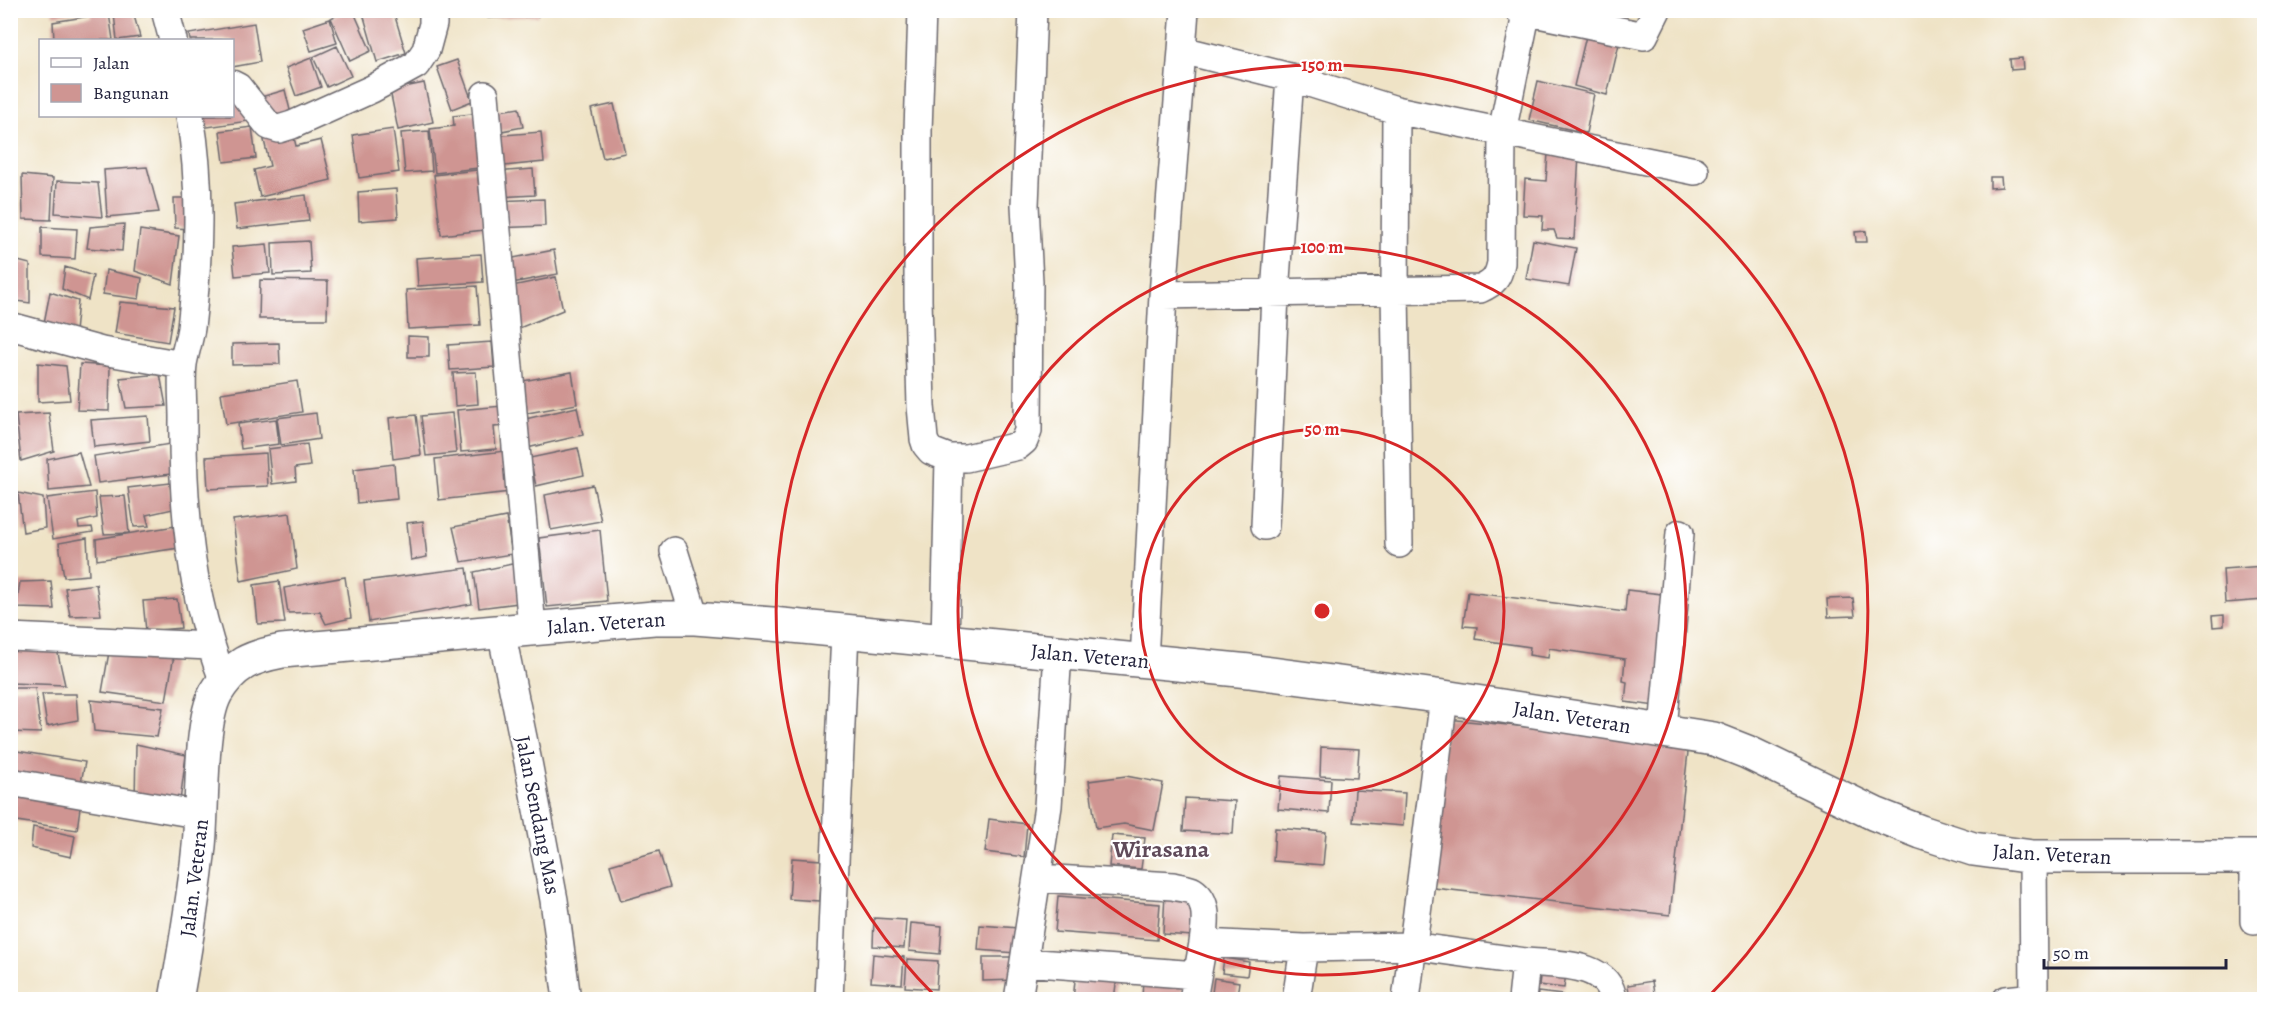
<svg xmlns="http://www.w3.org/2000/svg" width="2275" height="1010" font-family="Alegreya,serif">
  <rect width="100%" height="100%" fill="#fff"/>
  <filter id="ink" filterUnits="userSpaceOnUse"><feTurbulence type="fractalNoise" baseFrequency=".0167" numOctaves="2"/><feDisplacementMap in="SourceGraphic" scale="12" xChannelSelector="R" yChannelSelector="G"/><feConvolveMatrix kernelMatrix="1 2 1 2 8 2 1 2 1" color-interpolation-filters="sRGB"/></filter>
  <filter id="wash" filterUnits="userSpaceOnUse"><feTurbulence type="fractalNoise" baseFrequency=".008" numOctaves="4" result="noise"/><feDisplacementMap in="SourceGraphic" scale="24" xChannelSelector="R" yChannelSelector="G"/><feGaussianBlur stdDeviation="1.35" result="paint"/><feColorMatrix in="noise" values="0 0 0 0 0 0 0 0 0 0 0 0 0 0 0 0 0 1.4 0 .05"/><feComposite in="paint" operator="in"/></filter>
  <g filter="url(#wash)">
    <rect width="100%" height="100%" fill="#efe3c6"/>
    <g id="blocks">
      <path fill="#cf9592" d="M52,10H84V12L53,15Z
        M90,10H111L99,14L109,13L113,40H54L53,22L91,16Z
        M348,10H353L371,51L350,61L331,18Z
        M362,10H393L406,53L377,62Z
        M488,10H538V16L488,18Z
        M133,12L140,37L117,40L114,14Z
        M330,19L337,43L311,51L303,28Z
        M254,23L260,62L232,67V40H190L189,34Z
        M1586,36L1619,44L1607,95L1574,86Z
        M337,46L351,76L327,87L313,57Z
        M311,58L321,87L296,96L286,68Z
        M2022,58L2023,69L2011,70L2010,59Z
        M457,60L472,101L452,109L437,67Z
        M1538,81L1594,94L1586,133L1529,120Z
        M424,83L433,122L398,130L390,90Z
        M232,89L255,120L201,128L199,116H232Z
        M285,90L291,114L267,120L261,97Z
        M614,104L625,153L603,158L591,109Z
        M519,108L523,127L491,133L488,113Z
        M481,113L487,167L435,173L430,129L454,126L453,116Z
        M252,127L256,158L224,162L220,131Z
        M292,129L296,146L321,140L331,180L260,197L254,170L270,166L263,136Z
        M393,129L399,172L359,178L353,135Z
        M429,131L432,171L405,173L401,133Z
        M541,132L544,162L494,167L491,136Z
        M1548,153L1579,155L1574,239L1557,238L1554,230H1542L1543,216L1523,215L1525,179L1546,181Z
        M147,167L159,212L107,217L104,170Z
        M533,169L535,195L497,197L495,172Z
        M477,170L484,230L441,235L434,175Z
        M22,175L53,178L51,220L23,219Z
        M1990,177H2001L2002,187L1990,188Z
        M57,181L98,183L102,217L55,213Z
        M15,189V217L10,218V190Z
        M396,189L398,218L359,221L358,192Z
        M306,195L309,221L237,229L234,204Z
        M174,198H194L191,229L175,228Z
        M544,199L545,226L498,228L497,201Z
        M124,224L122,251L87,248L90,227Z
        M42,227L77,229L75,259L42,257Z
        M140,230L179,236L173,284L135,271Z
        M1866,231L1867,242H1856L1855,232Z
        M1533,240L1576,248L1569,286L1526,279Z
        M309,241L311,273L273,275L272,243Z
        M267,244L270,273L235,276L232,247Z
        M554,250L558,274L507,284L503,260Z
        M481,254L483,282L418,286L416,258Z
        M10,259L30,264V303L10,300Z
        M65,267L93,276L88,300L62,289Z
        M106,270L142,278L139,299L103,294Z
        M556,277L563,310L517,329L507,287Z
        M260,280L328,281L327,319H259Z
        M477,286L480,325L408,329L406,290Z
        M50,292L78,301L75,332L44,323Z
        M120,302L174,307L168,342L115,333Z
        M408,336L429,337V357H408Z
        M492,342L494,367L450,370L448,345Z
        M279,343L280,364L232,365V344Z
        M38,363L66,366L70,400L38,402Z
        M80,364L110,366L109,411L77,410Z
        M476,372L478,404L455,406L453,373Z
        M572,372L577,404L522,414L517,382Z
        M160,374L166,406L126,408L120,378Z
        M297,381L302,412L226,424L221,393Z
        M503,406L504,426L494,427L496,449L461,452L457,410Z
        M577,407L583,435L527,448L521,420Z
        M49,413L54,451L21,461L16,415Z
        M316,413L319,439L281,445L277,418Z
        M452,413L456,453L426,456L421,416Z
        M416,415L421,455L393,459L389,418Z
        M148,416L150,441L94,447L91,420Z
        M276,419L279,444L241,449L238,424Z
        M170,444L171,474L98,483L94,456Z
        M307,444L310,466L295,468L296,481L272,484L268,449Z
        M578,448L584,475L536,486L530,458Z
        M505,451L510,492L439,500L435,459Z
        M79,452L89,487L49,491L47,459Z
        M266,453L268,486L208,489L206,457Z
        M394,464L397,499L357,503L354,469Z
        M170,483L173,509L146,515L149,526L134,527L128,488Z
        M593,485L601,521L551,530L545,495Z
        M95,492L97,518L78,522L79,528L92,527L93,532L53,539L47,498Z
        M18,493L43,498L45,528L23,532Z
        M125,496L129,533L104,534L99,497Z
        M290,513L297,569L241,581L233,520Z
        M506,517L512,554L461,562L453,527Z
        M423,521L427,557L411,560L407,523Z
        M175,526L179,548L97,560L96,539Z
        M600,530L607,601L547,607L539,538Z
        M87,538L89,575L64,577L59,543Z
        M517,563L518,603L479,608L474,572Z
        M2264,566V600L2225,603L2223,569Z
        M467,568L472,604L369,622L364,581Z
        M345,577L351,618L326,624L320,612L288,613L284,588Z
        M51,581L54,609L16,608L20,582Z
        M279,581L285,623L258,624L254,585Z
        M96,584L101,615L70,616L65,588Z
        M1627,590L1670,595L1656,706L1625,702L1627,682L1623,681L1625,659L1549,648L1548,658L1529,655L1530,647L1475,639L1477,627L1463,626L1468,592L1625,612Z
        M1853,598L1855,616L1828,617L1827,599Z
        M177,599L181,628L146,631L143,601Z
        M2224,615V626L2213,627L2212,616Z
        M13,642L56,645L65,685L10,683Z
        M109,652L174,655L166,701L102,692Z
        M10,688H35L41,733L10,732Z
        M42,694H76L78,720L47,726Z
        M91,700L163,708L157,737L94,731Z
        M1447,719L1689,743L1670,915L1425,887Z
        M136,744L186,755L179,809L135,802Z
        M1321,747L1359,749L1357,778L1320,776Z
        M17,751L85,762L79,793L12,781Z
        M1126,776L1163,783L1154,830L1124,824L1096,828L1089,781Z
        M1281,776L1331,780L1329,813L1278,809Z
        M13,786L81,800L77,830L10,820Z
        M1355,790L1405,793L1403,826L1353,822Z
        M1185,798L1235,801L1233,834L1183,831Z
        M989,819L1027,824L1024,857L985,852Z
        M33,827L75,836L71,857L31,848Z
        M1275,828L1326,832L1323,865L1273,861Z
        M1112,835L1145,838L1141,869L1109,866Z
        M659,851L670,887L621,901L610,865Z
        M792,858L821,860L819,901L789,899Z
        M1165,893L1195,894L1193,936L1163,934Z
        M1058,896L1160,904L1157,940L1055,932Z
        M874,918L906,920L904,948L873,946Z
        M911,923L942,926L940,954L909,951Z
        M980,925L1018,928L1016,953L978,950Z
        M873,954L904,957L902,984L871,982Z
        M983,957H1016V980L983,981Z
        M1224,958L1249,962L1247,976L1222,973Z
        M907,959L938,961L936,989L905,987Z
        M1541,970L1566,973L1564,988L1539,985Z
        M1076,971L1117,976L1114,1000H1073Z
        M1143,977L1184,979L1183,1000H1142Z
        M1214,978L1239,982L1237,997L1212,993Z
        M1652,981L1655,1000H1630L1628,985Z
        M1538,992L1562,995V1000H1537Z"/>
    </g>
  </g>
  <g filter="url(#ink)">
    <use href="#blocks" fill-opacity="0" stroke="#6a666c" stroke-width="1.5"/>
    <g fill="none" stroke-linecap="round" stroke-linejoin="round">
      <defs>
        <path id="minor" d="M165,10L173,40
          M922,10L918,131V300L921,406L924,439L926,445L931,451L949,458L945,642
          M1519,10L1644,36L1657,10
          M1182,50L1185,10
          M232,84L238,87L269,126L279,129L292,125L372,89L416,65L426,50L433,24V10
          M485,95L532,628
          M1396,110L1695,171
          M190,116C202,187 199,257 191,328C189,341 185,352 183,364C181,382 183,401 183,419C182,507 191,600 224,682
          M1163,295L1480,289C1494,283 1498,278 1501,263L1502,132L1527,10
          M10,326L102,351L183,365
          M949,458H966L1018,446L1024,441L1028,431L1029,282L1025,205L1033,10
          M1265,526L1275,294L1290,77
          M674,551L695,618
          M501,631L528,762L554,900L567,1000
          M10,637L210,646
          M1144,661L1163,295L1182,50L1290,77L1396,110L1395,291L1399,544
          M1663,730L1680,533
          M10,782L202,815
          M2254,856V921
          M2033,857L2034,1000
          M1038,878L1173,886C1179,888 1188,888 1193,891C1210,902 1205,927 1203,943
          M1024,962L1197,975
          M1526,962C1556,965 1609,961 1613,1000
          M829,1000L845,632
          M1018,1000L1048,806L1058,653
          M1193,1000L1203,943L1304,948L1412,946L1526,962L1522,1000
          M1296,1000L1304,948
          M1406,1000L1444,697
          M2006,1000L2034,997"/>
        <path id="tertiary" d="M176,1000C185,949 194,898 199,846C203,808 199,724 216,693C233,664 251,657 282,651L654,618H695L772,624L1249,671L1444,697L1714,739L1747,752L1875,814L1921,832L1973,849L2033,857H2264"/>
      </defs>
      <use href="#minor" stroke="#6a666c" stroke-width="30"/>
      <use href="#tertiary" stroke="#6a666c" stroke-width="36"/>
      <use href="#minor" stroke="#fff" stroke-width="27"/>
      <use href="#tertiary" stroke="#fff" stroke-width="33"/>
    </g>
  </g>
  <g fill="none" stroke="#d62828" stroke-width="3">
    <circle cx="1322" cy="611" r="182"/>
    <circle cx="1322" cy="611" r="364"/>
    <path d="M936 997A546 546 0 1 1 1708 997"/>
  </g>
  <g text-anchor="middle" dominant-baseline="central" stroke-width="4.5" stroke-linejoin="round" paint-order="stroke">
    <g font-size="21" fill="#22223b" stroke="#fff">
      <text transform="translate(606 623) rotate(-4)">Jalan. Veteran</text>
      <text transform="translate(1090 656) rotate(5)">Jalan. Veteran</text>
      <text transform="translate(1572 717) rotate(9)">Jalan. Veteran</text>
      <text transform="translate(538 815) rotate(79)">Jalan Sendang Mas</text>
      <text transform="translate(2052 854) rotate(3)">Jalan. Veteran</text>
      <text transform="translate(194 878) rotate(-83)">Jalan. Veteran</text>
    </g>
    <g font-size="24" font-weight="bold" fill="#5f4a59" stroke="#fff">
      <text x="1161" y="849">Wirasana</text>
    </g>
  </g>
  <circle cx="1322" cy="611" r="9" fill="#d62828" stroke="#fff" stroke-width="3"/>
  <g font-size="18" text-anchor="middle" font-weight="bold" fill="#d62828" stroke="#fff" stroke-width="4.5" stroke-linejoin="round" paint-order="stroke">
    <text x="1322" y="71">150 m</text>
    <text x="1322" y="253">100 m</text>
    <text x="1322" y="435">50 m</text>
  </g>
  <rect width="2275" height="1010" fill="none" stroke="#fff" stroke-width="36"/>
  <rect x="39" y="39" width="195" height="78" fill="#ffffff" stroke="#a7a7b1" stroke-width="1.5"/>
  <rect x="51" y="58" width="30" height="9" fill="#ffffff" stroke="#a7a7b1" stroke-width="1.5"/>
  <text x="93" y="69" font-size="18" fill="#22223b">Jalan</text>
  <rect x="51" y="84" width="30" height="18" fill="#cf9592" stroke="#a7a7b1" stroke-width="1.5"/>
  <text x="93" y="99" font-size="18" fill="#22223b">Bangunan</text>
  <path d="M2044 959v9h182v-9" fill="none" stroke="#22223b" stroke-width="3"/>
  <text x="2053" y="959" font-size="18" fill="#22223b" stroke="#ffffff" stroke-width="4.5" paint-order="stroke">50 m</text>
</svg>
